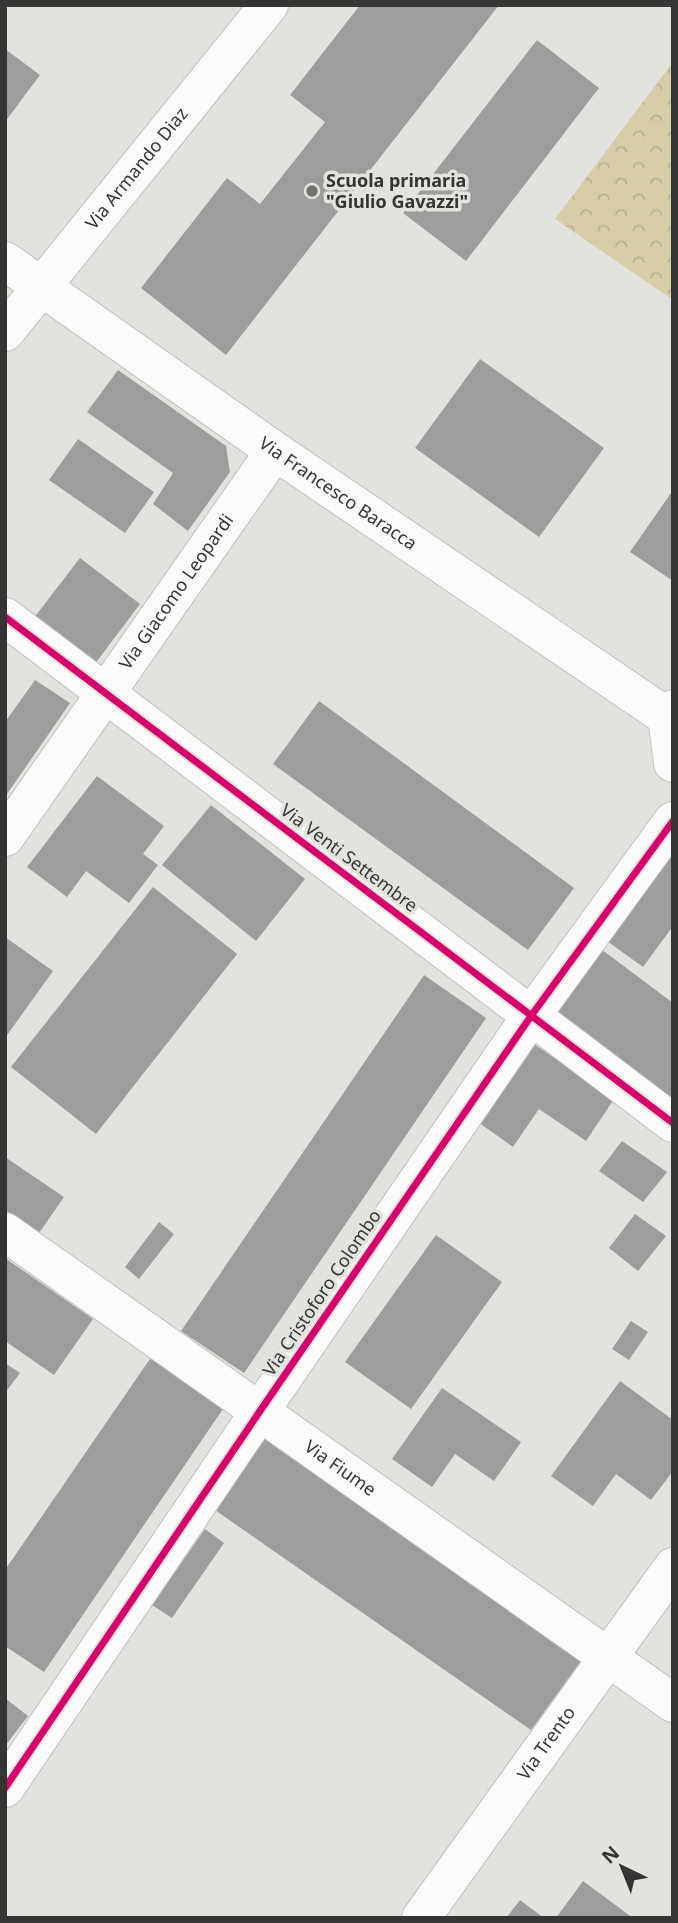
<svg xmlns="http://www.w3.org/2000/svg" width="678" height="1923" font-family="'Noto Sans',sans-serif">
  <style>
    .park { fill: url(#park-crowns) }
    .building { fill: #9d9d9b }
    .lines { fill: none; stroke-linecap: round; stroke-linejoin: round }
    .minor-casing { stroke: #c1c0be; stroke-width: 40 }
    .tertiary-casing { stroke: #c1c0be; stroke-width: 40 }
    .minor { stroke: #fbfbfa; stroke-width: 38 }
    .tertiary { stroke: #fbfbfa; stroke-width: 38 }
    .cycleway-casing { stroke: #e4e3de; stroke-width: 11 }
    .cycleway { stroke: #d6006c; stroke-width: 7 }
    .poi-dot { fill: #73726f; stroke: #e4e3de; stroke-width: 2.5 }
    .labels { text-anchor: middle; stroke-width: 7; stroke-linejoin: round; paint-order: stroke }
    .street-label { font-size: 18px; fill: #363533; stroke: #e4e3de }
    .poi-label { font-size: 18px; font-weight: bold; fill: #363533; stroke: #e4e3de; text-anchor: start }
  </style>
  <defs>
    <pattern id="park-crowns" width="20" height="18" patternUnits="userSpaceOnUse" patternTransform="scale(1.75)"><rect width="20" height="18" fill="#d7cda9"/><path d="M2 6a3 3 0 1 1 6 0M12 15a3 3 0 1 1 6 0" fill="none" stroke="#b9b192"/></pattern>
  </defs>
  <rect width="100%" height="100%" fill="#e3e2df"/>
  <!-- park -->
  <path class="park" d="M 673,62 L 673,300 L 555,219 Z"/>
  <!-- building -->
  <g class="building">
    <path d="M 360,5 L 499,5 L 226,355 L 141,288 L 227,178 L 260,204 L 325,122 L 290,95 Z"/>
    <path d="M 537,40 L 599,88 L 466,261 L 403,213 Z"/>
    <path d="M 5,49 L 40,75 L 5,122 Z"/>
    <path d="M 480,359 L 604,448 L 539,537 L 415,448 Z"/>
    <path d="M 118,370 L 226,446 L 230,472 L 188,531 L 153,504 L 173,473 L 87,412 Z"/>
    <path d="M 78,439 L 154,492 L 125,533 L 49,480 Z"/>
    <path d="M 673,490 L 673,581 L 630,552 Z"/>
    <path d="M 80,558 L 140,604 L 91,669 L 30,623 Z"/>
    <path d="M 35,680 L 70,703 L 5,797 L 5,722 Z"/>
    <path d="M 319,701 L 574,888 L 528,950 L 273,764 Z"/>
    <path d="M 97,776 L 164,826 L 143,854 L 158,865 L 129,903 L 86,871 L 67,897 L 27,867 Z"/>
    <path d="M 211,805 L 305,879 L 256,941 L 162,865 Z"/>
    <path d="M 673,851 L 673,926 L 643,967 L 607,941 Z"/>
    <path d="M 153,887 L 237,954 L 96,1134 L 11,1067 Z"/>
    <path d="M 5,937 L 53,971 L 5,1038 Z"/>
    <path d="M 601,949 L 673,1003 L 673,1102 L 553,1012 Z"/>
    <path d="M 424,975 L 486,1018 L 244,1373 L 181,1331 Z"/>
    <path d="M 531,1042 L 614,1099 L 586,1141 L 539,1109 L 513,1147 L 475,1120 Z"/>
    <path d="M 622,1141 L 667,1172 L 643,1202 L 599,1171 Z"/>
    <path d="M 5,1157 L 64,1197 L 39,1233 L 5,1210 Z"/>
    <path d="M 635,1214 L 666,1236 L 638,1271 L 609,1248 Z"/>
    <path d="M 159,1222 L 174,1234 L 139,1279 L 125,1267 Z"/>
    <path d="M 436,1235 L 502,1282 L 411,1409 L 345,1362 Z"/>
    <path d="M 5,1258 L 93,1319 L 54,1375 L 5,1341 Z"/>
    <path d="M 631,1321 L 648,1332 L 629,1360 L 612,1349 Z"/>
    <path d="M 154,1353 L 227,1403 L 44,1672 L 5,1646 L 5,1570 Z"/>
    <path d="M 5,1363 L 20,1373 L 5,1393 Z"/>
    <path d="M 620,1381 L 673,1420 L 673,1471 L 651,1500 L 616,1474 L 593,1506 L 551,1476 Z"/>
    <path d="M 442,1388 L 521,1442 L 494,1481 L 455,1454 L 432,1487 L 392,1459 Z"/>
    <path d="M 267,1436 L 583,1658 L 531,1730 L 215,1510 Z"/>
    <path d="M 205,1529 L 224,1543 L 172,1618 L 152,1605 Z"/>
    <path d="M 5,1698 L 28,1716 L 5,1746 Z"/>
    <path d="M 583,1881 L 633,1918 L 556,1918 Z"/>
    <path d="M 520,1900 L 544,1918 L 506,1918 Z"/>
  </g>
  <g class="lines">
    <defs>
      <g id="minor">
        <path id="s1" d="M 5,261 L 275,451 L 673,721"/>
        <path d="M 5,617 L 673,1123"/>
        <path d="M 673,709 L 667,717 L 673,763"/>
        <path id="s2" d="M 5,837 L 275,451"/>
        <path id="s3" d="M 5,1232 L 673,1703"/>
        <path d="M 5,1788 L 260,1411 L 531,1016 L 673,821"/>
        <path id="s4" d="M 421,1918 L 673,1567"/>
      </g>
      <g id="tertiary">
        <path id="s5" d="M 5,332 L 269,5"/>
      </g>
    </defs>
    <!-- minor casing -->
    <use href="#minor" class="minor-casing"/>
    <!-- tertiary casing -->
    <use href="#tertiary" class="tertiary-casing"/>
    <!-- minor -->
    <use href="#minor" class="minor"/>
    <!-- tertiary -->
    <use href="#tertiary" class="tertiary"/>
    <defs>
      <g id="cycleway">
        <path d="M 5,617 L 673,1123"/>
        <path d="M 5,1788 L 260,1411 L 531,1016 L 673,821"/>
      </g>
    </defs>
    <!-- cycleway casing -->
    <use href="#cycleway" class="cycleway-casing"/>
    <!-- cycleway -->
    <use href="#cycleway" class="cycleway"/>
  </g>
  <!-- markers -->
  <circle class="poi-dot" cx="312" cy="191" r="7"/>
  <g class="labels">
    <!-- street labels -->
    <g class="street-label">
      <text dy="6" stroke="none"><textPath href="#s5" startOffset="210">Via Armando Diaz</textPath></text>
      <text dy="6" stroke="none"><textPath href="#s1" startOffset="406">Via Francesco Baracca</textPath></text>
      <text dy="6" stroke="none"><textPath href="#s2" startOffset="299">Via Giacomo Leopardi</textPath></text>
      <text transform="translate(349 858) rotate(37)" y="6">Via Venti Settembre</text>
      <text transform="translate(322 1293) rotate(-56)" y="6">Via Cristoforo Colombo</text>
      <text dy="6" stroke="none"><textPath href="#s3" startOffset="410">Via Fiume</textPath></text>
      <text dy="6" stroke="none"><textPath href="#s4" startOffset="215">Via Trento</textPath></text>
    </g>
    <!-- poi labels -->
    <g class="poi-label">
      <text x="326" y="187">Scuola primaria<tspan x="326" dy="21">"Giulio Gavazzi"</tspan></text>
    </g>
  </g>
  <!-- border -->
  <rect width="678" height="1923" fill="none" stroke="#363533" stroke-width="14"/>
  <!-- north arrow -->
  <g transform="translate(622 1867) rotate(317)" stroke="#e4e3de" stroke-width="5" paint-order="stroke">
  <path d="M0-5L12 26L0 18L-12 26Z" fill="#363533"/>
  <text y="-10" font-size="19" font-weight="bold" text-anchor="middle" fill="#363533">N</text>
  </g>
</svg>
